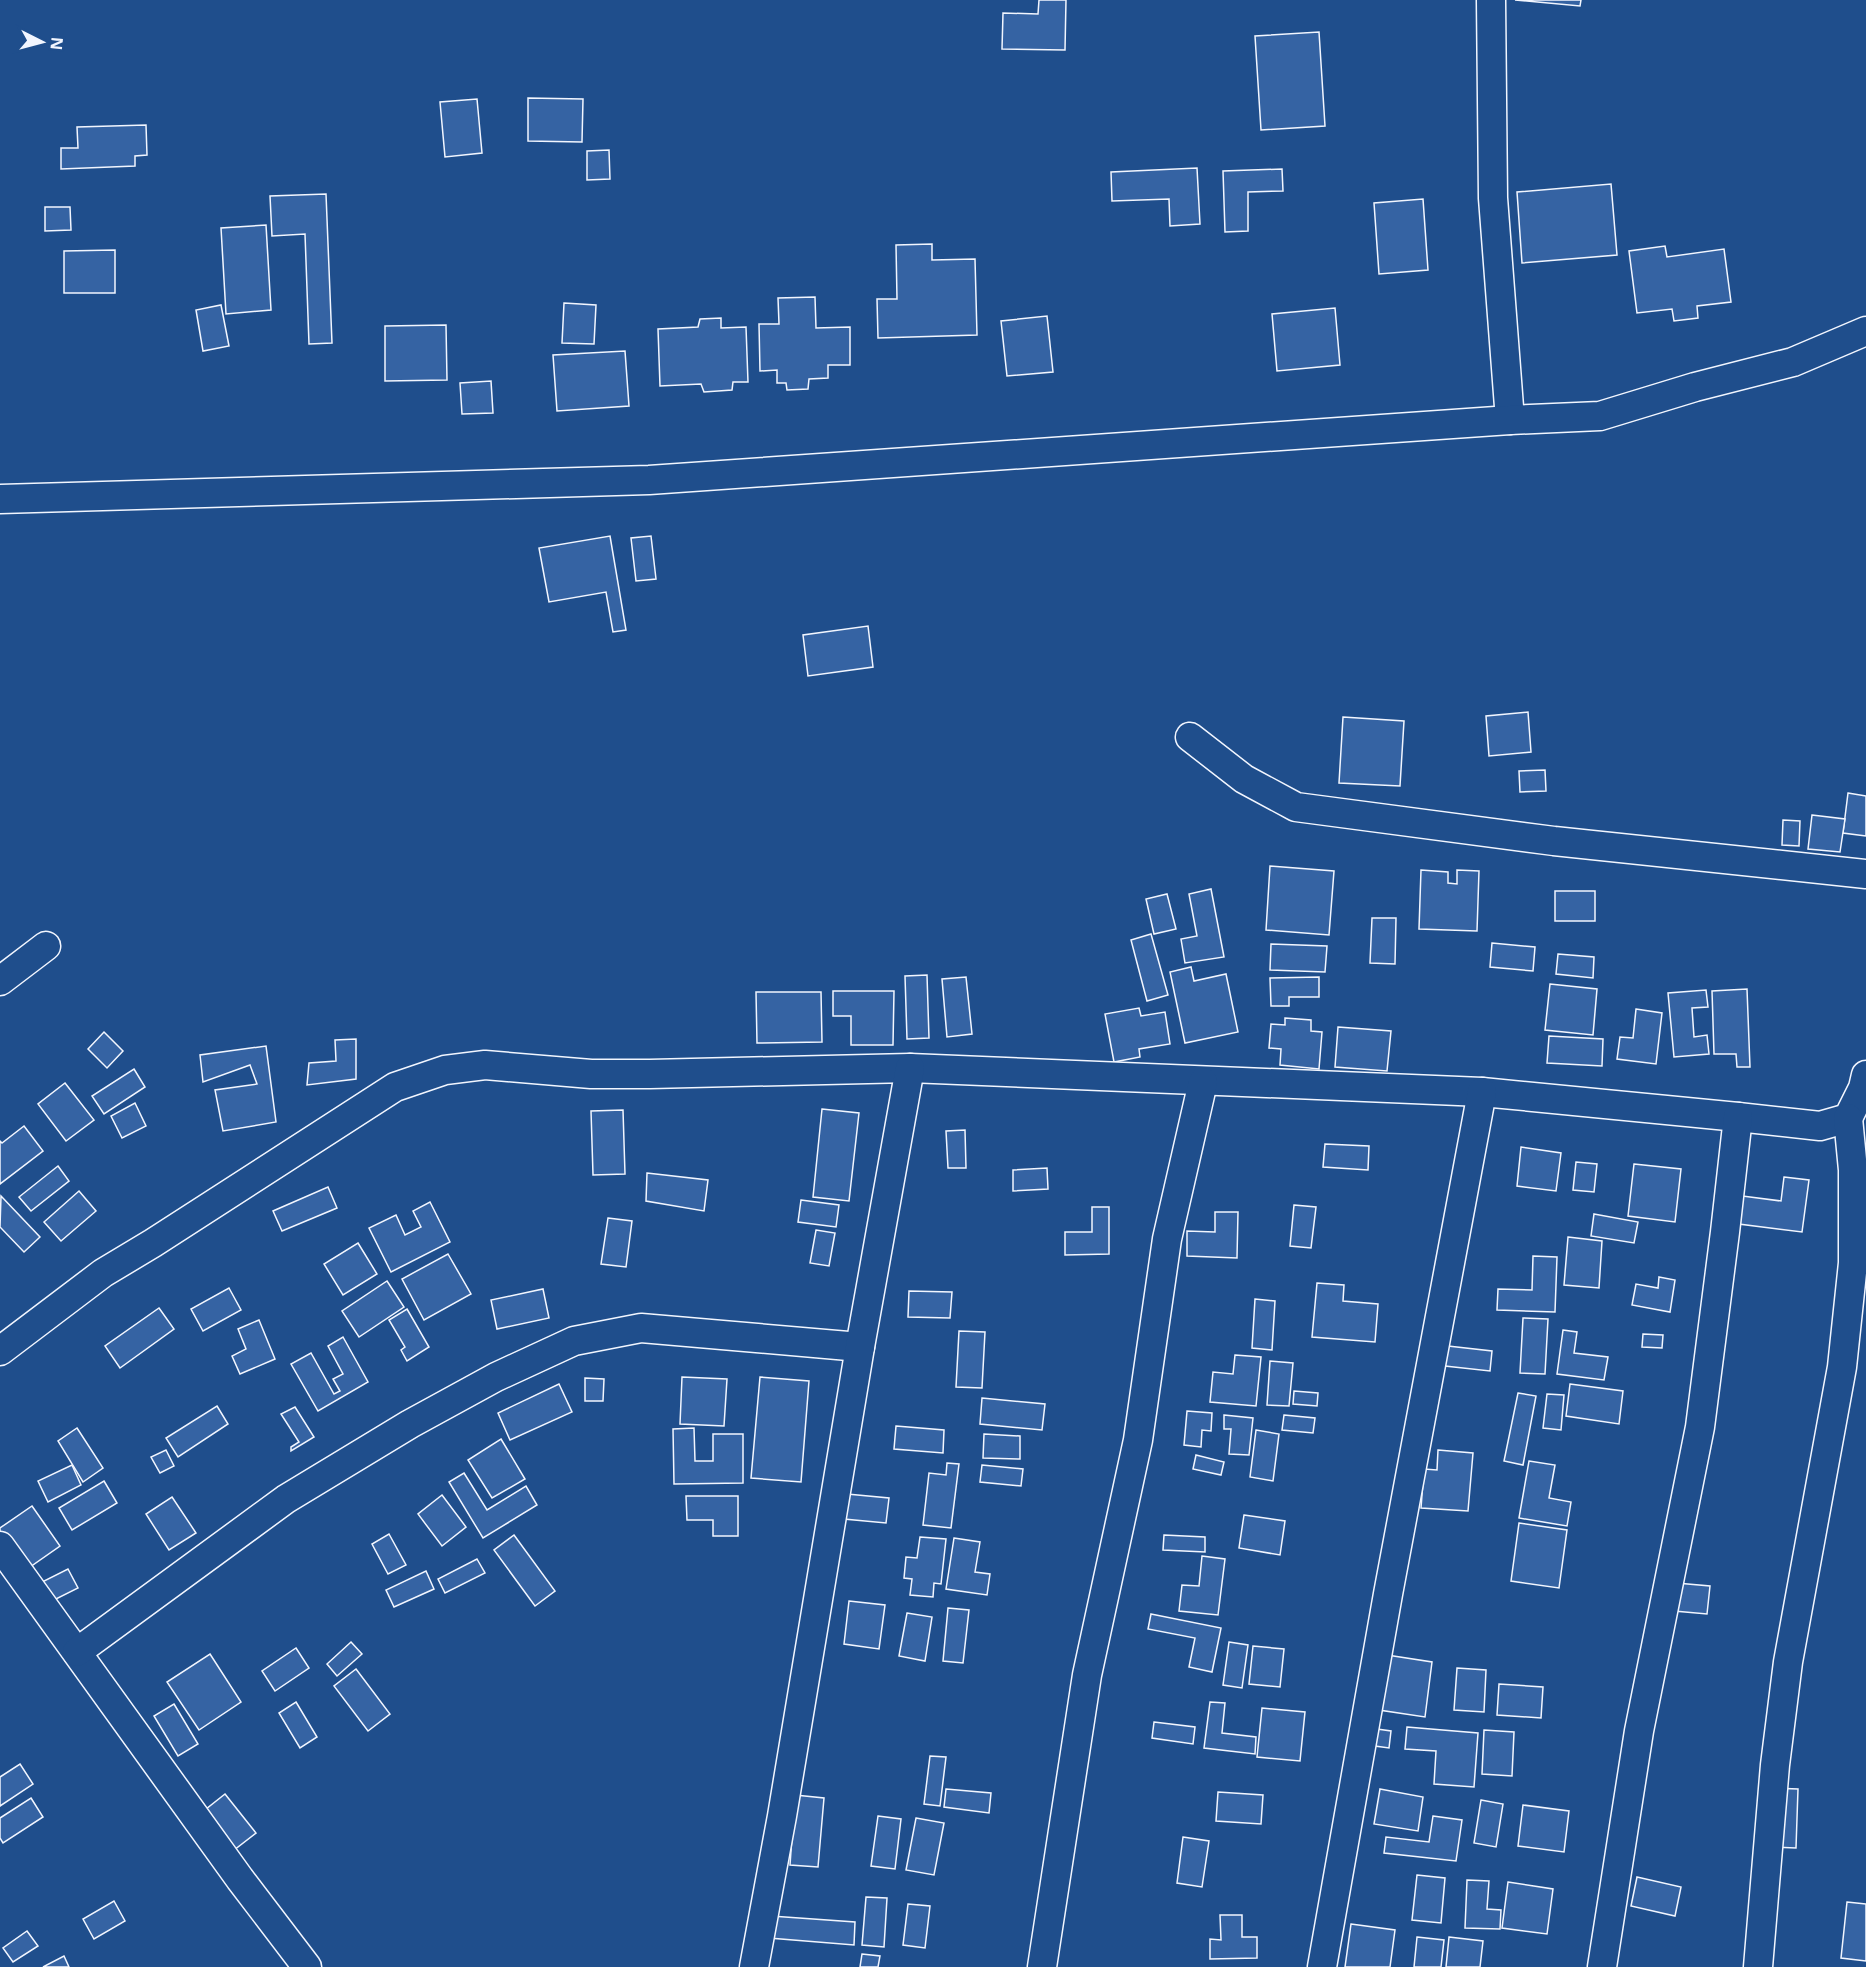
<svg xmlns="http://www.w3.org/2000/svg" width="1866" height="1967" font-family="'Noto Sans',sans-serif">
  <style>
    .building { fill: #3563a3; stroke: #f2f6ff; stroke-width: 1.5 }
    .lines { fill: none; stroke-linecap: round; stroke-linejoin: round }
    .minor-casing { stroke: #f2f6ff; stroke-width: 31 }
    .minor { stroke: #1f4e8c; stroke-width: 28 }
  </style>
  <rect width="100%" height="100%" fill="#1f4e8c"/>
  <!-- building -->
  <g class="building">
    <path d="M 1039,0 L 1066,0 L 1065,50 L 1002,49 L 1003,13 L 1038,14 Z"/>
    <path d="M 1515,0 L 1581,0 L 1580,6 Z"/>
    <path d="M 1319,32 L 1325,126 L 1261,130 L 1255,36 Z"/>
    <path d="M 528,98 L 583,99 L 582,142 L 528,141 Z"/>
    <path d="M 477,99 L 482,153 L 445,157 L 440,102 Z"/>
    <path d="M 146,125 L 147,155 L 135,156 L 135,166 L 61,169 L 61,148 L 78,148 L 77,127 Z"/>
    <path d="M 609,150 L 610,179 L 587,180 L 587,151 Z"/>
    <path d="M 1197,168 L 1200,224 L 1170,226 L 1169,199 L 1112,201 L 1111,172 Z"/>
    <path d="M 1282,169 L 1283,191 L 1248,192 L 1248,231 L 1225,232 L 1223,171 Z"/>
    <path d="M 1611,184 L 1617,255 L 1522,263 L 1517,192 Z"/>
    <path d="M 326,194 L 332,343 L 309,344 L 305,234 L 272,236 L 270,196 Z"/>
    <path d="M 1423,199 L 1428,270 L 1379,274 L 1374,203 Z"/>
    <path d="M 45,207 L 70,207 L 71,230 L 45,231 Z"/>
    <path d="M 266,225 L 271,310 L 226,314 L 221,228 Z"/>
    <path d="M 932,244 L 932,260 L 975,259 L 977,335 L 878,338 L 877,299 L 897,299 L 896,245 Z"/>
    <path d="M 1665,246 L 1667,257 L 1724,249 L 1731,302 L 1697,306 L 1698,318 L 1674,321 L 1672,309 L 1637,313 L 1629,251 Z"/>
    <path d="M 115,250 L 115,293 L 64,293 L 64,251 Z"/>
    <path d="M 815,297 L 816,328 L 850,327 L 850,365 L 828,365 L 828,378 L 809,379 L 808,389 L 787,390 L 786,383 L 777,383 L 777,370 L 760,371 L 759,324 L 779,324 L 778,298 Z"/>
    <path d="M 564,303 L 596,305 L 594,344 L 562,343 Z"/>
    <path d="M 221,305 L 229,346 L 203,351 L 196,310 Z"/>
    <path d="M 1335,308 L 1340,365 L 1277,371 L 1272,314 Z"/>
    <path d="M 1047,316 L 1053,372 L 1007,376 L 1001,321 Z"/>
    <path d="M 721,318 L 721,328 L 746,327 L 748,382 L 733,382 L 732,390 L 704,392 L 701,384 L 660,386 L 658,329 L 698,327 L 700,319 Z"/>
    <path d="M 446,325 L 447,380 L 385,381 L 385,326 Z"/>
    <path d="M 625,351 L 629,406 L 557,411 L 553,355 Z"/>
    <path d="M 491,381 L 493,413 L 462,414 L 460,383 Z"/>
    <path d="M 610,536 L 626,630 L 613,632 L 606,592 L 549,602 L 539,548 Z"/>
    <path d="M 651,536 L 656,579 L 636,581 L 631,538 Z"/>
    <path d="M 868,626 L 873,667 L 808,676 L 803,635 Z"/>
    <path d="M 1528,712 L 1531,752 L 1489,756 L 1486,716 Z"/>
    <path d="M 1343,717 L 1404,721 L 1400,786 L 1339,783 Z"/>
    <path d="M 1545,770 L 1546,791 L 1520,792 L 1519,771 Z"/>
    <path d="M 1848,793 L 1866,796 L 1866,836 L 1843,833 Z"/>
    <path d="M 1812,815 L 1845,819 L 1840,852 L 1808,849 Z"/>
    <path d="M 1783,820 L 1800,821 L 1799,846 L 1782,845 Z"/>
    <path d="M 1270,866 L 1334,871 L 1329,935 L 1266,930 Z"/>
    <path d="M 1421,870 L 1448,872 L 1448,883 L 1457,884 L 1457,870 L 1479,871 L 1477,931 L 1419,929 Z"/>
    <path d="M 1211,889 L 1224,957 L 1185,963 L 1181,939 L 1197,936 L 1189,894 Z"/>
    <rect x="1555" y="891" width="40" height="30"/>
    <path d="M 1167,894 L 1176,929 L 1154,934 L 1146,899 Z"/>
    <path d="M 1372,918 L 1396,918 L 1395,964 L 1370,963 Z"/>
    <path d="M 1151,934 L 1168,995 L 1147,1001 L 1131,940 Z"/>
    <path d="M 1492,943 L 1535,947 L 1533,971 L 1490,967 Z"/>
    <path d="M 1271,944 L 1327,946 L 1325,972 L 1270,970 Z"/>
    <path d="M 1558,954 L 1594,957 L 1593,978 L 1556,974 Z"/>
    <path d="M 1191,967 L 1194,981 L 1226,974 L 1238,1032 L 1185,1043 L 1170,972 Z"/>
    <path d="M 927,975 L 929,1038 L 907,1039 L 905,976 Z"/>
    <path d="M 966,977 L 972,1034 L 947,1037 L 942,979 Z"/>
    <path d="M 1319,977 L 1319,997 L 1289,997 L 1289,1006 L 1271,1006 L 1270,978 Z"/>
    <path d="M 1550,984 L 1597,989 L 1593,1035 L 1545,1030 Z"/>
    <path d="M 1747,989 L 1750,1067 L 1737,1067 L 1736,1054 L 1714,1054 L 1712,991 Z"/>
    <path d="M 1706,990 L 1708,1007 L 1692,1008 L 1694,1037 L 1707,1035 L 1709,1054 L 1674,1057 L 1668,993 Z"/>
    <path d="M 833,991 L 894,991 L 893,1045 L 851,1045 L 851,1016 L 833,1016 Z"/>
    <path d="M 756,992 L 821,992 L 822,1042 L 757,1043 Z"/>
    <path d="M 1139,1008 L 1141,1016 L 1165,1012 L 1170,1044 L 1139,1049 L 1140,1057 L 1114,1062 L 1105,1014 Z"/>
    <path d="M 1636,1009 L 1662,1013 L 1656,1064 L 1617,1059 L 1620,1037 L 1633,1038 Z"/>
    <path d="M 1285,1018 L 1311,1020 L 1311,1031 L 1322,1032 L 1319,1069 L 1280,1065 L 1281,1049 L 1269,1048 L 1271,1024 L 1285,1025 Z"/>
    <path d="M 1338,1027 L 1391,1031 L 1387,1071 L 1335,1067 Z"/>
    <path d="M 104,1032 L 123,1051 L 107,1068 L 88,1049 Z"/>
    <path d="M 1549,1036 L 1603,1039 L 1602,1066 L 1547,1063 Z"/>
    <path d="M 356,1039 L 356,1079 L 307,1085 L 309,1063 L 336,1061 L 335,1040 Z"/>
    <path d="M 266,1046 L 276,1122 L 223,1131 L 215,1090 L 257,1084 L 250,1065 L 203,1082 L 200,1055 Z"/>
    <path d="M 134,1069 L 145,1087 L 104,1114 L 92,1096 Z"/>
    <path d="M 65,1083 L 94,1120 L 66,1141 L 38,1104 Z"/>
    <path d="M 135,1103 L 146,1126 L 122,1138 L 111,1116 Z"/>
    <path d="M 822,1109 L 859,1113 L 849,1201 L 813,1197 Z"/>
    <path d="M 623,1110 L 625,1174 L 593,1175 L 591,1111 Z"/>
    <path d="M 24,1126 L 43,1151 L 0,1184 L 0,1141 L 2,1143 Z"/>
    <path d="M 965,1130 L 966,1168 L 948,1168 L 946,1131 Z"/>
    <path d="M 1325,1144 L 1369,1146 L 1368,1170 L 1323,1167 Z"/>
    <path d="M 1521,1147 L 1561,1153 L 1556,1191 L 1517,1186 Z"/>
    <path d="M 1576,1162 L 1597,1164 L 1594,1192 L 1573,1190 Z"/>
    <path d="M 1634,1164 L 1681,1169 L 1675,1222 L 1628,1216 Z"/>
    <path d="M 58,1166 L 69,1181 L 31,1211 L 19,1197 Z"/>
    <path d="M 1047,1168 L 1048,1189 L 1013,1191 L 1013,1170 Z"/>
    <path d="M 647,1173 L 708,1180 L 704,1211 L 646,1201 Z"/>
    <path d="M 1784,1177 L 1809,1180 L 1802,1232 L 1731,1223 L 1735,1195 L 1781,1201 Z"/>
    <path d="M 328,1187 L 337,1208 L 282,1231 L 273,1211 Z"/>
    <path d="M 79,1191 L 96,1211 L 61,1241 L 44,1222 Z"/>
    <path d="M 1,1196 L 40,1237 L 24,1252 L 0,1227 Z"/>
    <path d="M 801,1200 L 839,1205 L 836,1227 L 798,1222 Z"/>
    <path d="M 430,1202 L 450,1242 L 391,1272 L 369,1228 L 396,1215 L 405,1235 L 421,1227 L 413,1211 Z"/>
    <path d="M 1294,1205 L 1316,1207 L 1311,1248 L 1290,1246 Z"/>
    <path d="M 1092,1207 L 1109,1207 L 1109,1254 L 1065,1255 L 1065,1232 L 1092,1232 Z"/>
    <path d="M 1215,1212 L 1238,1212 L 1237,1258 L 1187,1256 L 1187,1231 L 1215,1232 Z"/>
    <path d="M 1594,1214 L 1638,1222 L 1634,1243 L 1591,1236 Z"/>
    <path d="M 608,1218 L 632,1221 L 626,1267 L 601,1264 Z"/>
    <path d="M 816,1230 L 835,1233 L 829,1266 L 810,1263 Z"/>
    <path d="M 1568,1237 L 1602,1241 L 1599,1288 L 1564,1285 Z"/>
    <path d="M 358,1243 L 377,1274 L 343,1295 L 324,1264 Z"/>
    <path d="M 448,1254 L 471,1294 L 424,1320 L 402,1279 Z"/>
    <path d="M 1533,1256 L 1557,1257 L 1555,1312 L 1497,1310 L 1498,1289 L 1532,1290 Z"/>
    <path d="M 1659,1277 L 1675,1280 L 1670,1312 L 1632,1305 L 1636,1284 L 1658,1288 Z"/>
    <path d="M 387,1281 L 404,1307 L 359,1337 L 342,1311 Z"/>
    <path d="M 1317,1283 L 1344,1285 L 1343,1301 L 1378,1304 L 1375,1342 L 1312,1337 Z"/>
    <path d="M 229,1288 L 241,1310 L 203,1331 L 191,1309 Z"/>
    <path d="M 543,1289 L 549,1318 L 497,1329 L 491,1300 Z"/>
    <path d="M 909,1291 L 952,1292 L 950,1318 L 908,1317 Z"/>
    <path d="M 1255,1299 L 1275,1301 L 1272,1350 L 1252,1348 Z"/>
    <path d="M 159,1308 L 174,1329 L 120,1368 L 105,1346 Z"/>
    <path d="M 407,1309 L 429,1347 L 407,1361 L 401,1350 L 405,1347 L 389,1320 Z"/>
    <path d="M 1523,1318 L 1548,1319 L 1545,1374 L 1520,1373 Z"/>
    <path d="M 259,1320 L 275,1359 L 240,1374 L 232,1356 L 246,1349 L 238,1329 Z"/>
    <path d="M 1563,1330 L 1577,1332 L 1574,1353 L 1608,1357 L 1604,1380 L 1557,1374 Z"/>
    <path d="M 959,1331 L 985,1332 L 982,1388 L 956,1387 Z"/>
    <path d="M 1643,1334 L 1663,1335 L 1662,1348 L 1642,1347 Z"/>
    <path d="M 343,1337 L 368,1382 L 318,1411 L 291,1364 L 311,1353 L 334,1394 L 340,1391 L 333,1379 L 343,1374 L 328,1346 Z"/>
    <path d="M 1439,1345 L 1492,1351 L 1490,1371 L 1436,1365 Z"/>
    <path d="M 1235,1355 L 1261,1357 L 1256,1406 L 1210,1402 L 1213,1372 L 1233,1374 Z"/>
    <path d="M 1270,1361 L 1293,1363 L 1289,1406 L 1267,1405 Z"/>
    <path d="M 682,1377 L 727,1379 L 724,1426 L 680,1424 Z"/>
    <path d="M 760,1377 L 809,1381 L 801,1482 L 751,1478 Z"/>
    <path d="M 585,1378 L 604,1379 L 603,1401 L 585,1401 Z"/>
    <path d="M 559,1384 L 572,1412 L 510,1440 L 498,1413 Z"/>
    <path d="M 1570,1384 L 1623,1391 L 1619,1424 L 1566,1416 Z"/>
    <path d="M 1294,1391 L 1318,1393 L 1317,1406 L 1293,1404 Z"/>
    <path d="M 1518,1393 L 1536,1396 L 1523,1465 L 1504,1461 Z"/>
    <path d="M 1547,1394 L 1564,1395 L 1561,1430 L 1543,1428 Z"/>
    <path d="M 982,1398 L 1045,1404 L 1042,1430 L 980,1424 Z"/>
    <path d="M 217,1406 L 228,1424 L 178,1457 L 166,1438 Z"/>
    <path d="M 295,1407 L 314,1437 L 291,1451 L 291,1447 L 299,1442 L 281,1414 Z"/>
    <path d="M 1187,1411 L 1212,1413 L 1211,1431 L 1202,1430 L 1201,1447 L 1184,1445 Z"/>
    <path d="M 1224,1415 L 1253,1418 L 1249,1455 L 1229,1454 L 1231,1429 L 1224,1429 Z"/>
    <path d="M 1284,1415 L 1315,1418 L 1313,1433 L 1282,1430 Z"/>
    <path d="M 896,1426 L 944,1430 L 943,1453 L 894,1449 Z"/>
    <path d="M 77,1428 L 103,1468 L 83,1482 L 58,1441 Z"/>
    <path d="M 694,1428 L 695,1461 L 713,1461 L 713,1434 L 743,1434 L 743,1483 L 674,1484 L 673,1429 Z"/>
    <path d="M 1256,1430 L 1279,1434 L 1273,1481 L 1250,1477 Z"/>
    <path d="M 984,1434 L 1020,1436 L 1020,1459 L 983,1458 Z"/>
    <path d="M 501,1439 L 525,1479 L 492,1498 L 468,1460 Z"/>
    <path d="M 166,1450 L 174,1466 L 160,1473 L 151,1457 Z"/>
    <path d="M 1438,1450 L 1473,1453 L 1468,1511 L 1421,1508 L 1424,1469 L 1437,1470 Z"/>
    <path d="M 1196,1455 L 1224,1462 L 1221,1475 L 1193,1469 Z"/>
    <path d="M 1529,1461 L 1555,1465 L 1549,1498 L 1571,1502 L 1567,1526 L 1519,1518 Z"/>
    <path d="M 947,1463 L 959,1464 L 951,1528 L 923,1525 L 929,1473 L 946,1475 Z"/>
    <path d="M 72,1465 L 81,1485 L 48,1502 L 38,1481 Z"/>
    <path d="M 982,1465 L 1023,1469 L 1021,1486 L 980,1482 Z"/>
    <path d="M 464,1473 L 487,1510 L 526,1486 L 537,1505 L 483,1538 L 449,1482 Z"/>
    <path d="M 104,1481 L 117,1503 L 72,1530 L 59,1508 Z"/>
    <path d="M 847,1494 L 889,1498 L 886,1523 L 844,1519 Z"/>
    <path d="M 442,1495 L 466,1527 L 442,1546 L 418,1514 Z"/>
    <path d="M 686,1496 L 738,1496 L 738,1536 L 713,1536 L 713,1520 L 687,1520 Z"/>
    <path d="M 172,1497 L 196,1533 L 169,1550 L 146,1514 Z"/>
    <path d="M 32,1506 L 60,1546 L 20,1574 L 0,1545 L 0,1528 Z"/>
    <path d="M 1244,1515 L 1285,1521 L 1280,1555 L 1239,1548 Z"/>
    <path d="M 1519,1523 L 1567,1530 L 1559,1588 L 1511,1581 Z"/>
    <path d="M 389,1534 L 406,1565 L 388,1574 L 372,1544 Z"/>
    <path d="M 514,1535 L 555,1591 L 535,1606 L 494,1550 Z"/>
    <path d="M 1164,1535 L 1205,1537 L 1205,1552 L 1163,1550 Z"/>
    <path d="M 920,1537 L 946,1539 L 941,1584 L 934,1583 L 933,1597 L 910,1595 L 912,1579 L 904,1578 L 906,1557 L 917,1558 Z"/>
    <path d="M 954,1538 L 980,1542 L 975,1572 L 990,1574 L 987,1595 L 946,1589 Z"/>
    <path d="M 1202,1556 L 1225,1559 L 1218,1615 L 1179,1611 L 1182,1585 L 1199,1586 Z"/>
    <path d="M 477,1559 L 485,1573 L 445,1593 L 438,1579 Z"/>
    <path d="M 68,1569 L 78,1588 L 52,1601 L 42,1582 Z"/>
    <path d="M 426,1571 L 434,1589 L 394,1607 L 386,1590 Z"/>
    <path d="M 1665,1582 L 1710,1586 L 1707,1614 L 1663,1610 Z"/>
    <path d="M 849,1601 L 885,1605 L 879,1649 L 844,1644 Z"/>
    <path d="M 948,1608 L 969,1610 L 963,1663 L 943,1661 Z"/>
    <path d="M 907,1613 L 932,1617 L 925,1661 L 899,1656 Z"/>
    <path d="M 1151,1614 L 1221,1628 L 1212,1672 L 1189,1667 L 1195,1638 L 1148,1629 Z"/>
    <path d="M 351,1642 L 362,1654 L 337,1676 L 327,1664 Z"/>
    <path d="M 1229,1642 L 1248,1645 L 1242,1688 L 1223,1685 Z"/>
    <path d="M 1253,1646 L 1284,1649 L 1280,1687 L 1249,1684 Z"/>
    <path d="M 296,1648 L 309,1668 L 275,1691 L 262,1671 Z"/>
    <path d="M 210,1654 L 241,1702 L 199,1730 L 167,1682 Z"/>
    <path d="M 1387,1655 L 1432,1662 L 1425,1717 L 1379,1710 Z"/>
    <path d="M 1457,1668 L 1486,1670 L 1484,1712 L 1454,1710 Z"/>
    <path d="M 356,1669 L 390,1714 L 368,1731 L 334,1686 Z"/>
    <path d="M 1499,1684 L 1543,1687 L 1541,1718 L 1497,1715 Z"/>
    <path d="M 296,1702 L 317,1737 L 300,1748 L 279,1713 Z"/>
    <path d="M 1210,1702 L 1225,1703 L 1222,1733 L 1256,1737 L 1255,1754 L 1204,1748 Z"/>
    <path d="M 174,1704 L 198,1744 L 178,1756 L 154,1716 Z"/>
    <path d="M 1262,1708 L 1305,1712 L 1300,1761 L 1257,1757 Z"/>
    <path d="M 1154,1722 L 1195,1727 L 1193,1744 L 1152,1738 Z"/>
    <path d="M 1407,1727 L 1478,1733 L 1474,1787 L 1434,1784 L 1436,1751 L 1405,1749 Z"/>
    <path d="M 1377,1729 L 1391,1731 L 1389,1748 L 1375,1746 Z"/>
    <path d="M 1484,1730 L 1514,1732 L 1512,1776 L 1482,1774 Z"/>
    <path d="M 930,1756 L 946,1757 L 940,1806 L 924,1804 Z"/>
    <path d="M 20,1764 L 33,1784 L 0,1806 L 0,1777 Z"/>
    <path d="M 1775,1788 L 1798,1789 L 1796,1848 L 1772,1847 Z"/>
    <path d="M 946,1789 L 991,1793 L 989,1813 L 944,1807 Z"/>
    <path d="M 1380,1789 L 1423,1797 L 1418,1831 L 1374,1824 Z"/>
    <path d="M 1218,1792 L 1263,1795 L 1261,1824 L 1216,1821 Z"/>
    <path d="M 225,1794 L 256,1833 L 216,1864 L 186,1825 Z"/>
    <path d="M 795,1795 L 824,1798 L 818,1867 L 790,1865 Z"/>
    <path d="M 31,1798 L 43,1817 L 3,1843 L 0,1838 L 0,1818 Z"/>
    <path d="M 1481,1800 L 1503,1804 L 1496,1847 L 1474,1843 Z"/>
    <path d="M 1523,1805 L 1569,1811 L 1564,1852 L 1518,1846 Z"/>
    <path d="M 878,1816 L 901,1819 L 895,1869 L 871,1866 Z"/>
    <path d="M 1433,1816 L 1462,1820 L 1456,1861 L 1384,1853 L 1386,1837 L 1429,1842 Z"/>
    <path d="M 916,1818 L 944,1823 L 934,1875 L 906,1870 Z"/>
    <path d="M 1183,1837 L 1209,1841 L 1202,1887 L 1177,1883 Z"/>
    <path d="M 1417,1875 L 1445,1878 L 1441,1923 L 1412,1920 Z"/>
    <path d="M 1637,1877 L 1681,1887 L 1675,1916 L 1631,1906 Z"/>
    <path d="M 1467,1880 L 1489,1881 L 1487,1909 L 1501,1910 L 1500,1929 L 1465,1928 Z"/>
    <path d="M 1508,1882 L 1553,1889 L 1547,1934 L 1502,1928 Z"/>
    <path d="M 866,1897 L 887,1898 L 884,1947 L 862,1945 Z"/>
    <path d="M 114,1901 L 125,1921 L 94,1939 L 83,1919 Z"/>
    <path d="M 1847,1902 L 1866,1904 L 1866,1961 L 1841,1958 Z"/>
    <path d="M 908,1904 L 930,1906 L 925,1948 L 903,1945 Z"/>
    <path d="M 1220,1915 L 1242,1915 L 1242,1937 L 1257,1937 L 1257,1958 L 1210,1959 L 1210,1939 L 1221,1940 Z"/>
    <path d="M 771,1916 L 855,1922 L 854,1945 L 769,1938 Z"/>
    <path d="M 1351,1924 L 1395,1930 L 1390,1967 L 1345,1967 Z"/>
    <path d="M 27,1931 L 38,1946 L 13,1962 L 3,1948 Z"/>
    <path d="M 1417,1937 L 1444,1940 L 1441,1967 L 1414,1967 Z"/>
    <path d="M 1449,1937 L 1483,1941 L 1480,1967 L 1446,1967 Z"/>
    <path d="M 862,1954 L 880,1956 L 878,1967 L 860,1967 Z"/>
    <path d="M 64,1956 L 69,1967 L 43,1967 Z"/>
  </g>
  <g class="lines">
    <defs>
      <g id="minor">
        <path d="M 1491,0 L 1493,198 L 1510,420"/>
        <path d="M 0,499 L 649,480 L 1510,420 L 1600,416 L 1695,387 L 1793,362 L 1866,331"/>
        <path d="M 1190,737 L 1244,779 L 1296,807 L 1554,841 L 1866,874"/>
        <path d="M 0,981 L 46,946"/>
        <path d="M 0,1351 L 103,1273 L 153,1243 L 395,1087 L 445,1070 L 485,1065 L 591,1074 L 650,1074 L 910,1068 L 1482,1092 L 1738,1117 L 1820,1126 L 1848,1118 L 1863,1088 L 1866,1075"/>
        <path d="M 0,1546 L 240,1879 L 307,1967"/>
        <path d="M 77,1652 L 286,1499 L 410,1424 L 496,1377 L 574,1341 L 641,1328 L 860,1347"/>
        <path d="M 754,1967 L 782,1816 L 860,1347 L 910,1068"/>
        <path d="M 1042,1967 L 1087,1675 L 1138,1440 L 1167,1239 L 1203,1082"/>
        <path d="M 1322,1967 L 1388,1594 L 1482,1092"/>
        <path d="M 1602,1967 L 1639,1731 L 1700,1427 L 1725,1232 L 1738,1117"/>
        <path d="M 1758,1967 L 1775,1765 L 1788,1662 L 1842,1367 L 1853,1263 L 1853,1170 L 1848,1118"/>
      </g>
    </defs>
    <!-- minor casing -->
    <use href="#minor" class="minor-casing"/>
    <!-- minor -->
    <use href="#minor" class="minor"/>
  </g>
  <!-- north arrow -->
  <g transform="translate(42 42) rotate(96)" stroke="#1f4e8c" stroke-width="4.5" paint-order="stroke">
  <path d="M0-4.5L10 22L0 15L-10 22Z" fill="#f2f6ff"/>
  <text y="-9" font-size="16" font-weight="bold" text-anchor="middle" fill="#f2f6ff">N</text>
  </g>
</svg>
